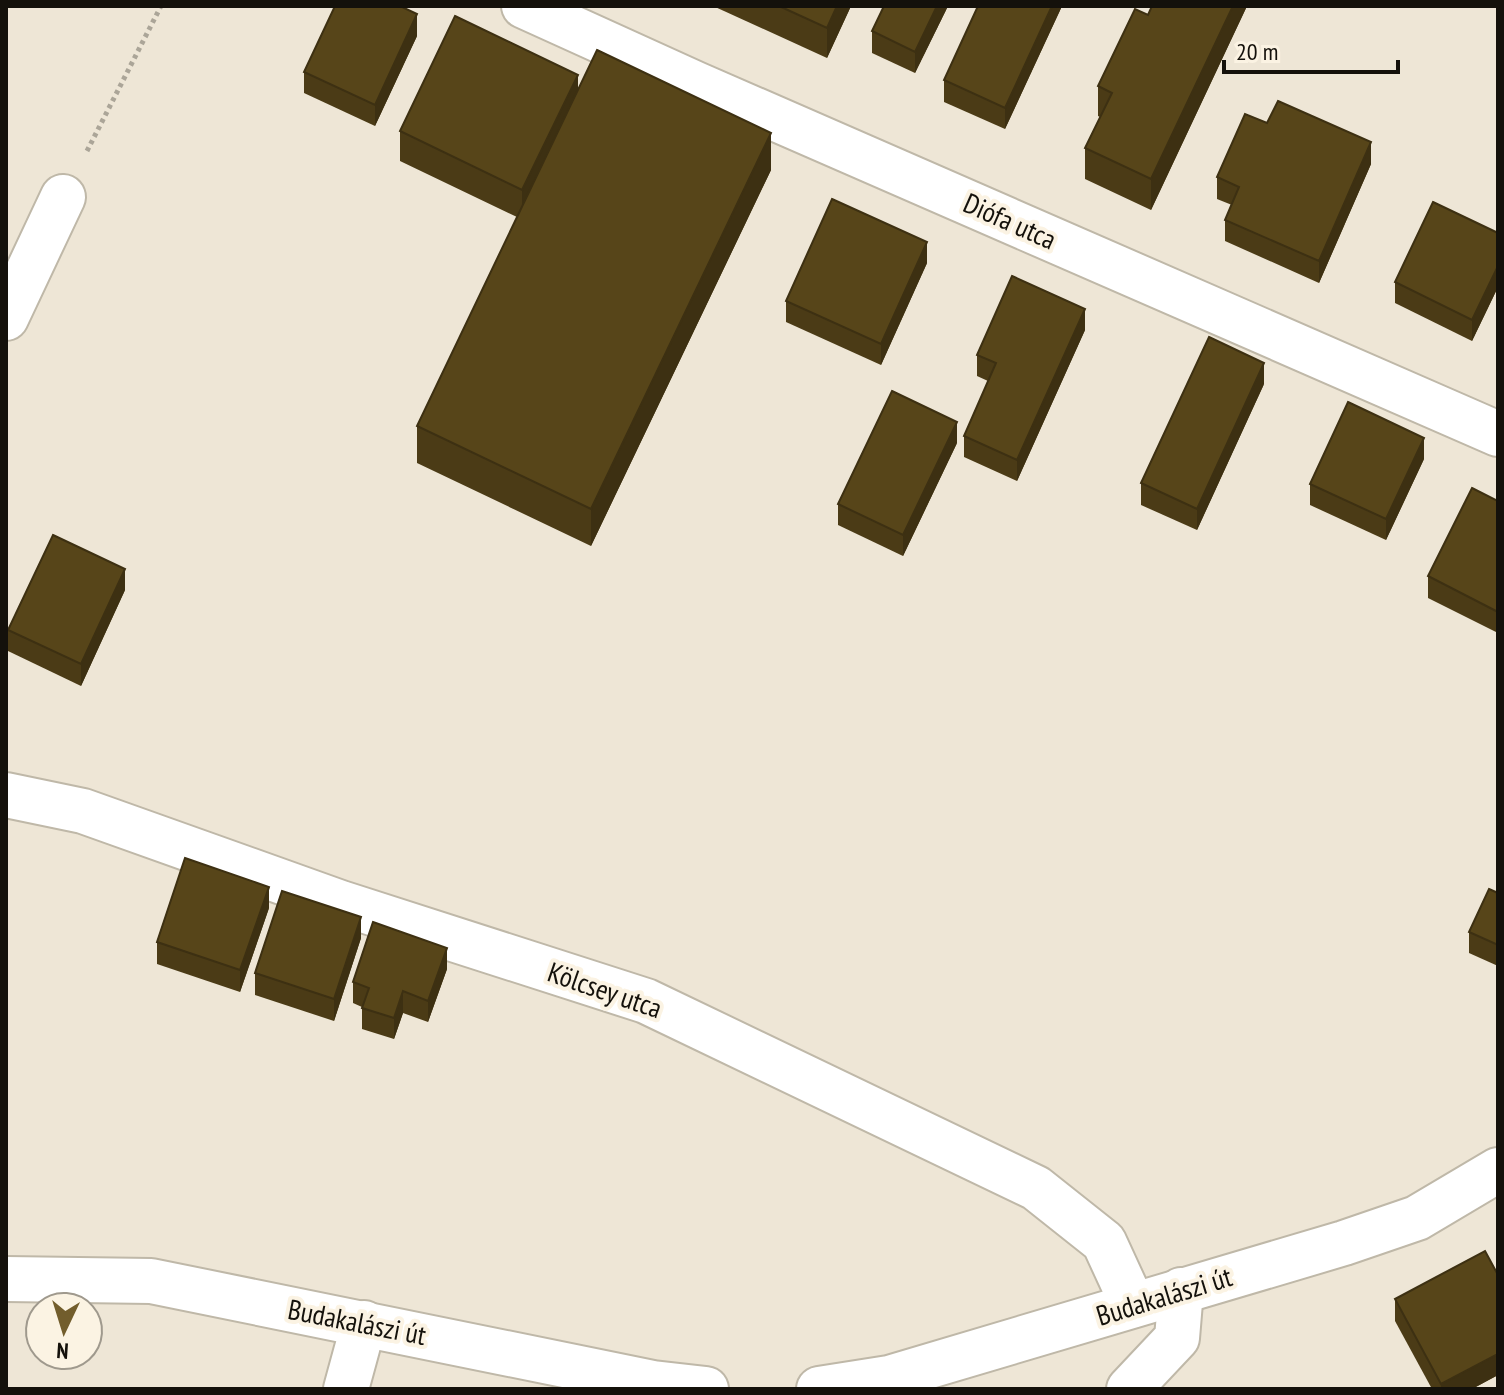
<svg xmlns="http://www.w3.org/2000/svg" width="1504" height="1395" font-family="'PT Sans Narrow',sans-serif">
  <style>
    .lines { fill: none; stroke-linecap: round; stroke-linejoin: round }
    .minor-casing { stroke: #bfb8a8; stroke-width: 48 }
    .secondary-casing { stroke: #bfb8a8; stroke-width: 48 }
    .path { stroke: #aba598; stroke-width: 5; stroke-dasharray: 4 4; stroke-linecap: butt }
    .minor { stroke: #fff; stroke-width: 44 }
    .secondary { stroke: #fff; stroke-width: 44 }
    .wall { fill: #4b3b16 }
    .shaded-wall { fill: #3d3012 }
    .building { fill: #574519; stroke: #3d3012; stroke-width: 2 }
    .labels { text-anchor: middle; stroke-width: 8; stroke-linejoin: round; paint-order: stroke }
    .street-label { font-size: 28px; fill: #14110b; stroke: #fbf3e3 }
  </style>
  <rect width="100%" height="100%" fill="#eee6d6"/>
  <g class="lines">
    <defs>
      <g id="minor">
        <path d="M 524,6 L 696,84 L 1498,434"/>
        <path d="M 6,318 L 63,197"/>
        <path d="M 6,795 L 83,811 L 341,903 L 646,1001 L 1036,1188 L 1104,1242 L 1133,1305"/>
        <path d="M 346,1389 L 364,1323"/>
        <path d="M 1129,1389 L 1177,1338 L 1181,1290"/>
      </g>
      <g id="secondary">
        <path d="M 6,1279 L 151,1281 L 653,1383 L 706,1389"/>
        <path d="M 819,1389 L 889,1378 L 1344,1243 L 1417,1218 L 1498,1170"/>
      </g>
    </defs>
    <!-- minor casing -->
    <use href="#minor" class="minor-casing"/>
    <!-- secondary casing -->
    <use href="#secondary" class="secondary-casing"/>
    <!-- path -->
    <path class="path" d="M 87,151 L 161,6"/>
    <!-- minor -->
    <use href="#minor" class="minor"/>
    <!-- secondary -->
    <use href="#secondary" class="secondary"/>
  </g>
  <!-- wall -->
  <g class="wall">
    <path d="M 713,6 L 851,6 L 827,58 Z"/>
    <path d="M 948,6 L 915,73 L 872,53 L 872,31 Z"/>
    <path d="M 1062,6 L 1005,129 L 944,102 L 944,80 Z"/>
    <path d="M 1152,6 L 1247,6 L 1151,210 L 1085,179 L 1085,148 L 1100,117 L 1098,116 L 1098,86 L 1148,15 Z"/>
    <path d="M 417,36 L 375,126 L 304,93 L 304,72 Z"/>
    <path d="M 578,91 L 771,170 L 591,546 L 417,463 L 417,426 L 517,217 L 400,161 L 400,131 Z"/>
    <path d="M 1371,164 L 1319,283 L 1225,241 L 1225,220 L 1232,205 L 1217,199 L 1217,177 Z"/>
    <path d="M 1498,233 L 1498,287 L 1472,341 L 1395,303 L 1395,282 Z"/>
    <path d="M 927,263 L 881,365 L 786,322 L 786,301 Z"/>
    <path d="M 1085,330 L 1017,481 L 964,457 L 964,436 L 988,381 L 977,376 L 977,355 Z"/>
    <path d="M 1264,384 L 1197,530 L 1141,505 L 1141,483 Z"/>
    <path d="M 957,443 L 903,556 L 838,525 L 838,504 Z"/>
    <path d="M 1424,459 L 1386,540 L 1310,505 L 1310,484 Z"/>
    <path d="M 1498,501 L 1498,633 L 1428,598 L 1428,576 Z"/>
    <path d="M 125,590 L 81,686 L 8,651 L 8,630 Z"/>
    <path d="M 1498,893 L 1498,966 L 1469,953 L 1469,932 Z"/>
    <path d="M 269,908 L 240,992 L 157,964 L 157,942 Z"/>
    <path d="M 361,938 L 334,1021 L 255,995 L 255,973 Z"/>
    <path d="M 447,969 L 428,1022 L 403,1013 L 394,1039 L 362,1029 L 362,1007 L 353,1003 L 353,982 Z"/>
    <path d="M 1498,1275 L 1498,1375 L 1472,1389 L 1432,1389 L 1395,1321 L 1395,1299 Z"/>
  </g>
  <!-- shaded-wall -->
  <g class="shaded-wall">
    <path d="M 837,6 L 851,6 L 827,58 L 827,28 Z"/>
    <path d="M 937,6 L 948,6 L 915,73 L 915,52 Z"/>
    <path d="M 1052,6 L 1062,6 L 1005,129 L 1005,108 Z"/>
    <path d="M 1233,6 L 1247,6 L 1151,210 L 1151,179 Z"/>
    <path d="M 417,14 L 417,36 L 375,126 L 375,105 Z"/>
    <path d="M 578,75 L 578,105 L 522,220 L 522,190 Z"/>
    <path d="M 771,133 L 771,170 L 591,546 L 591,509 Z"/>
    <path d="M 1371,142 L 1371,164 L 1319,283 L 1319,261 Z"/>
    <path d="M 927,242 L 927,263 L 881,365 L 881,344 Z"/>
    <path d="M 1498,266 L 1498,287 L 1472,341 L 1472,320 Z"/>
    <path d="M 1085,309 L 1085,330 L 1017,481 L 1017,460 Z"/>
    <path d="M 1264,363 L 1264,384 L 1197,530 L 1197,509 Z"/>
    <path d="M 957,422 L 957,443 L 903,556 L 903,535 Z"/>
    <path d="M 1424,438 L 1424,459 L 1386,540 L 1386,519 Z"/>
    <path d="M 125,569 L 125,590 L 81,686 L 81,664 Z"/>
    <path d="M 269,887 L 269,908 L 240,992 L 240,970 Z"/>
    <path d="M 361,917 L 361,938 L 334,1021 L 334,999 Z"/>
    <path d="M 447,948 L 447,969 L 428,1022 L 428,1001 Z"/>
    <path d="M 403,991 L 403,1013 L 394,1039 L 394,1018 Z"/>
    <path d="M 1498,1354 L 1498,1375 L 1472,1389 L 1441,1389 L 1441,1384 Z"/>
  </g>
  <!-- building -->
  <g class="building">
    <path d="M 335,6 L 400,6 L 417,14 L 375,105 L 304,72 Z"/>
    <path d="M 779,6 L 837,6 L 827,28 Z"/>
    <path d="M 884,6 L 937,6 L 915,52 L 872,31 Z"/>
    <path d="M 978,6 L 1052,6 L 1005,108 L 944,80 Z"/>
    <path d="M 1152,6 L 1233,6 L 1151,179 L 1085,148 L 1112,93 L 1098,86 L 1135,9 L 1148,15 Z"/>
    <path d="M 455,16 L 578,75 L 522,190 L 400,131 Z"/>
    <path d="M 597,50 L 771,133 L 591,509 L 417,426 Z"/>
    <path d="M 1278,101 L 1371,142 L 1319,261 L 1225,220 L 1239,187 L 1217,177 L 1245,114 L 1267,123 Z"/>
    <path d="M 832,199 L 927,242 L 881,344 L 786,301 Z"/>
    <path d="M 1433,202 L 1498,233 L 1498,266 L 1472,320 L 1395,282 Z"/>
    <path d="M 1012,276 L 1085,309 L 1017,460 L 964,436 L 996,363 L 977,355 Z"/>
    <path d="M 1209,337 L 1264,363 L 1197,509 L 1141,483 Z"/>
    <path d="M 892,391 L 957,422 L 903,535 L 838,504 Z"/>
    <path d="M 1348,402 L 1424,438 L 1386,519 L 1310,484 Z"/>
    <path d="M 1472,488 L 1498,501 L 1498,612 L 1428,576 Z"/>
    <path d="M 53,535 L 125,569 L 81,664 L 8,630 Z"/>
    <path d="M 185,858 L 269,887 L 240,970 L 157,942 Z"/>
    <path d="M 1489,889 L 1498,893 L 1498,945 L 1469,932 Z"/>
    <path d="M 282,891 L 361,917 L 334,999 L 255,973 Z"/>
    <path d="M 373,922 L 447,948 L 428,1001 L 403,991 L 394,1018 L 362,1008 L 369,988 L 353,982 Z"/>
    <path d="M 1485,1251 L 1498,1275 L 1498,1354 L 1441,1384 L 1395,1299 Z"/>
  </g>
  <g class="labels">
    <!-- street labels -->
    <g class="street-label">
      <text transform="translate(1010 221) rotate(24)" y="10">Diófa utca</text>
      <text transform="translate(605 990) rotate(19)" y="10">Kölcsey utca</text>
      <text transform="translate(1164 1296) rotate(-17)" y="10">Budakalászi út</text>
      <text transform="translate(357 1322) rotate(11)" y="10">Budakalászi út</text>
    </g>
  </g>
  <!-- border -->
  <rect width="1504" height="1395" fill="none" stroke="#14110b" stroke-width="16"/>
  <!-- north arrow -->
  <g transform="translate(64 1331) rotate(184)"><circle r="38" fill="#fbf3e3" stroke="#9f998d" stroke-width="2"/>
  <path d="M0-6L14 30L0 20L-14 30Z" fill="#725d2c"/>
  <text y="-12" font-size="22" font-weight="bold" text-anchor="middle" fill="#14110b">N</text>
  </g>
  <!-- scale -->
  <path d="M1224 60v12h174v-12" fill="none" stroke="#14110b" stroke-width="4"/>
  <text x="1236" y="60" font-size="24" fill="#14110b" stroke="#fbf3e3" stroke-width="6" paint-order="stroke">20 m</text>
</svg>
